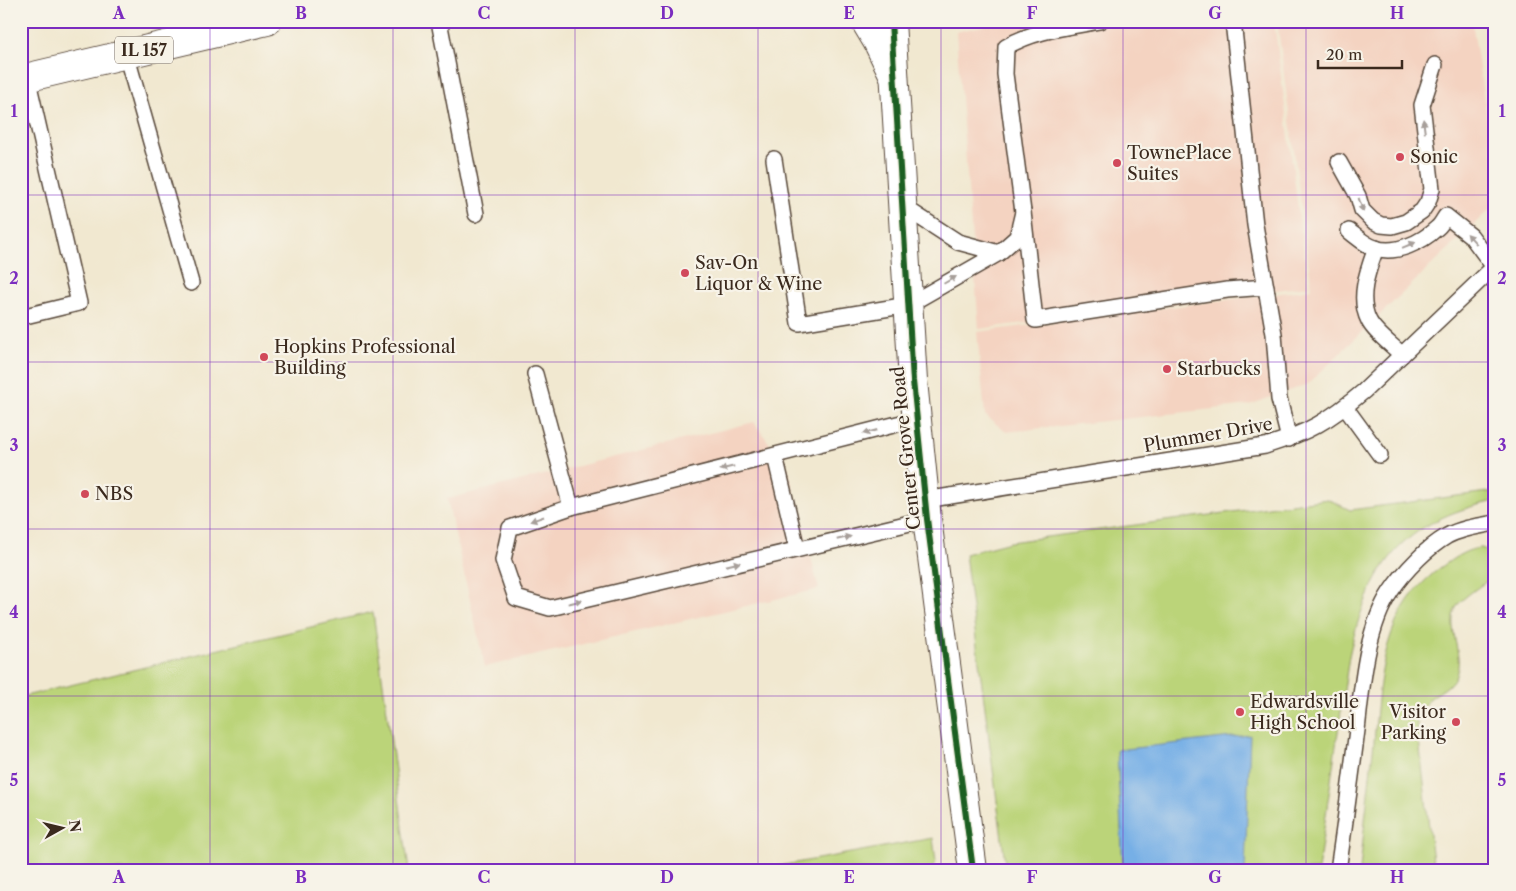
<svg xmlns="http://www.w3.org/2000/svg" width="1516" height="891" font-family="'Libre Caslon Text',serif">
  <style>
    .built { fill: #f4d3c1 }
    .green { fill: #bbd479; stroke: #7b7f4c }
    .water { fill: #76afe6; stroke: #586c82 }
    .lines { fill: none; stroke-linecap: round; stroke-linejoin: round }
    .lane-casing { stroke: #564639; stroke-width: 18 }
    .secondary-casing { stroke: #564639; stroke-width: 30 }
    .primary-casing { stroke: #564639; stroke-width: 30 }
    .lane { stroke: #fff; stroke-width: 15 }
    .secondary { stroke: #fff; stroke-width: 28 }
    .primary { stroke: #fff; stroke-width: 28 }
    .cycleway-casing { stroke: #f7f3e8; stroke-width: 9 }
    .cycleway { stroke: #1b5e20; stroke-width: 6 }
    .oneway { fill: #a79f9a }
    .grid { fill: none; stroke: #7b2cbf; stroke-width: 1; stroke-opacity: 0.55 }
    .poi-dot { fill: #d1495b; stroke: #f7f3e8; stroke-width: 2 }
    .labels { text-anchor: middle; stroke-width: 4.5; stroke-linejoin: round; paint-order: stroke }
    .shield { fill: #f7f3e8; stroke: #73665b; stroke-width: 1 }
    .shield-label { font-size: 16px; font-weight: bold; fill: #3b2a1e }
    .poi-label { font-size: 18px; fill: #3b2a1e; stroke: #f7f3e8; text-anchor: start }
    .street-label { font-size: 18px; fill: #3b2a1e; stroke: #f7f3e8 }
    .neatline { fill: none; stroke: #7b2cbf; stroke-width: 2 }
    .grid-label { font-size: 16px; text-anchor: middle; font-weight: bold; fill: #7b2cbf }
  </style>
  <rect width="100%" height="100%" fill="#f7f3e8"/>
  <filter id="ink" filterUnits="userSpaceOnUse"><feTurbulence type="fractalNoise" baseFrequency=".02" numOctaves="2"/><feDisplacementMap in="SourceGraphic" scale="10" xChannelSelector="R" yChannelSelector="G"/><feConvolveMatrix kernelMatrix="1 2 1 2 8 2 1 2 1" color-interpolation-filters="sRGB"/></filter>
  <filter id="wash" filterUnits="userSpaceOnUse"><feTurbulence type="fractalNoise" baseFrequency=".0096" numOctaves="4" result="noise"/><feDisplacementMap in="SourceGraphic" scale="20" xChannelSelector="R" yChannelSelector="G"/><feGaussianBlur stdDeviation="1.12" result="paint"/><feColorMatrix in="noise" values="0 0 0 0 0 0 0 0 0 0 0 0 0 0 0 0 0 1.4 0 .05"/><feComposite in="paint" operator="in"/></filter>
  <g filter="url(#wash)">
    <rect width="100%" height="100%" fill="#f1e8d0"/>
    <!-- built -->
    <g class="built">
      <path d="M 1004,21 L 1274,21 L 1308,286 L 979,329 L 956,32 Z"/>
      <path d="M 1277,21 L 1472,21 L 1495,171 L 1495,204 L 1308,384 L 1249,405 L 1006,432 L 985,415 L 977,332 L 1312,289 Z"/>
      <path d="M 754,422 L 788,469 L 819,589 L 485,667 L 447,499 Z"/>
    </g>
    <!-- green -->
    <g class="green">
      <path d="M 1495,491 L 1495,501 C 1402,520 1369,567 1349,656 L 1318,870 L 1006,870 L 965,554 L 1010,542 L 1328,499 L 1350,510 Z"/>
      <path d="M 1481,548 C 1496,552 1500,566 1491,578 C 1482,585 1468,594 1460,602 C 1441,623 1467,654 1455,677 C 1450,687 1440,691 1432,697 C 1423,704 1419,713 1417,723 L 1434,870 L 1360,870 C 1364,827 1369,784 1374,742 C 1378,700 1380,654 1399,616 C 1409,594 1428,576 1447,563 C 1457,556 1468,549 1481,548 Z"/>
      <path d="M 373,612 L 409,870 L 21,870 L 21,697 Z"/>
      <path d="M 933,838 L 936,862 L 930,870 L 757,870 Z"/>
    </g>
    <!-- water -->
    <path class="water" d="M 1250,735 L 1245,870 L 1123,870 L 1117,750 Z"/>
  </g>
  <g filter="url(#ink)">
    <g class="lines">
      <defs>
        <g id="lane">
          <path d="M 439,21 L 476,214"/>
          <path d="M 1233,21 L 1255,225 L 1274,334 L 1279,399 L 1289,439"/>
          <path d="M 126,54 L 191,283"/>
          <path d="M 774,159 L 799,323 L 908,305 L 999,253 L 958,242 L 901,205"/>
          <path d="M 1339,162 L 1358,196 L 1362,210 L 1373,221 L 1381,225 L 1392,226 L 1406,222 L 1422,211 L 1428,202 L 1432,189 L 1422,105 L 1435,65"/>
          <path d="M 1023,212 L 1035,320 L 1227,290 L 1266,287"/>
          <path d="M 1349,231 C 1357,237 1365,245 1375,248 C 1396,255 1422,242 1437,228 C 1441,225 1443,220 1446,216 L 1471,236 L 1494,267"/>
          <path d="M 1376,248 C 1368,270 1357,298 1369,321 C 1375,333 1392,345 1402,355"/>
          <path d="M 999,253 L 1017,237 L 1023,212 L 1005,74 L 1006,47 C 1034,30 1068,27 1100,21"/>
          <path d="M 21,317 L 79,303 L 27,77"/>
          <path d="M 535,374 L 571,507"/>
          <path d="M 1345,407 L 1380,455"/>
          <path d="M 917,419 L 571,507 L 510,528 L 503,560 L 516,598 L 550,608 L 927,519"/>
          <path d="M 775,456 L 797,549"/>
          <path d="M 925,500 L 1265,446 C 1308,433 1330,420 1364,391 L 1495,266"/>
          <path d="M 1338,870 C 1345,823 1351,777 1357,730 C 1362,687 1366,628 1391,591 C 1398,580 1408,569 1418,559 C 1426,551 1437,542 1447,536 C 1462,528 1479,526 1495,523"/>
        </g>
        <path id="secondary" d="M 891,21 L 913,381 L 927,519 L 973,870"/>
        <g id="primary">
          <path d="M 865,21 L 877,41 L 894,76"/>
          <path d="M 21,79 L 267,21"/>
        </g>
      </defs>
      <!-- lane casing -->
      <use href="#lane" class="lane-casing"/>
      <!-- secondary casing -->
      <use href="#secondary" class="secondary-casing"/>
      <!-- primary casing -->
      <use href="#primary" class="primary-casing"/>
      <!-- lane -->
      <use href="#lane" class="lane"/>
      <!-- secondary -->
      <use href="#secondary" class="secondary"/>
      <!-- primary -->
      <use href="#primary" class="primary"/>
      <defs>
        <path id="cycleway" d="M 891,21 L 913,381 L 927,519 L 973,870"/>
      </defs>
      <!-- cycleway casing -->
      <use href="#cycleway" class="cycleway-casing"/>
      <!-- cycleway -->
      <use href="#cycleway" class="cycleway"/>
    </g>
    <!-- one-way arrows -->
    <defs><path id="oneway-solid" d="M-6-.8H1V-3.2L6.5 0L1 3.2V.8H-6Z" transform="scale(1.25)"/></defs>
    <g class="oneway">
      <use href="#oneway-solid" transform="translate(1424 126) rotate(-97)"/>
      <use href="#oneway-solid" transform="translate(1361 205) rotate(71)"/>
      <use href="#oneway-solid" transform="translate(1472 239) rotate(-132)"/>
      <use href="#oneway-solid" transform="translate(1409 245) rotate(-22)"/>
      <use href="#oneway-solid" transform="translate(950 280) rotate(-30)"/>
      <use href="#oneway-solid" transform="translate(870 432) rotate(165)"/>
      <use href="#oneway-solid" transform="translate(727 468) rotate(166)"/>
      <use href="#oneway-solid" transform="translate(537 519) rotate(161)"/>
      <use href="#oneway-solid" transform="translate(844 538) rotate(-13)"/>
      <use href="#oneway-solid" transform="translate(733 564) rotate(-13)"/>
      <use href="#oneway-solid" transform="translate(575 602) rotate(-13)"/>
    </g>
  </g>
  <!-- grid -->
  <path class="grid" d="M 210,21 L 210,870M 393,21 L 393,870M 575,21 L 575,870M 758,21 L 758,870M 941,21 L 941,870M 1123,21 L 1123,870M 1306,21 L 1306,870M 21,195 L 1495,195M 21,362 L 1495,362M 21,529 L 1495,529M 21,696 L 1495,696"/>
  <!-- markers -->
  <g class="poi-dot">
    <circle cx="1400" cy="157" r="5"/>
    <circle cx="1117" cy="163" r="5"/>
    <circle cx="685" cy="273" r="5"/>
    <circle cx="264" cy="357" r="5"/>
    <circle cx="1167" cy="369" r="5"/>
    <circle cx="85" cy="494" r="5"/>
    <circle cx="1240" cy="712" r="5"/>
    <circle cx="1456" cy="722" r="5"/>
  </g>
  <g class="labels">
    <!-- shield labels -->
    <rect class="shield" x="115" y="36.5" width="58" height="27" rx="4"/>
    <g class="shield-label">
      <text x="144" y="56">IL 157</text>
    </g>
    <!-- poi labels -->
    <g class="poi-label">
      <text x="1127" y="159">TownePlace<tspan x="1127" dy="21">Suites</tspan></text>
      <text x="1410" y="163">Sonic</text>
      <text x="695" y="269">Sav-On<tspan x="695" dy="21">Liquor &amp; Wine</tspan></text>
      <text x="274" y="353">Hopkins Professional<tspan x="274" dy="21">Building</tspan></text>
      <text x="1177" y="375">Starbucks</text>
      <text x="95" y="500">NBS</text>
      <text x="1250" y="708">Edwardsville<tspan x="1250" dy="21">High School</tspan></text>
      <text x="1446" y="718" text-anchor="end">Visitor<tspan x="1446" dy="21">Parking</tspan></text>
    </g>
    <!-- street labels -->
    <g class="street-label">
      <text transform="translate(1208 435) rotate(-10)" y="6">Plummer Drive</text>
      <text transform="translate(906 448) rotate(-96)" y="6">Center Grove Road</text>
    </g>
  </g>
  <!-- margin -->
  <rect width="1516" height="891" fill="none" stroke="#f7f3e8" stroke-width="55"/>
  <!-- north arrow -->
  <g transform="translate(62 828) rotate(82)" stroke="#f7f3e8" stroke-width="4" paint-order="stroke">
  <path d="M0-4L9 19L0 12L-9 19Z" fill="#3b2a1e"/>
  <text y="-8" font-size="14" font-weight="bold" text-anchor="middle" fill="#3b2a1e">N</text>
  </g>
  <!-- scale -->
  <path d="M1318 60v8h84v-8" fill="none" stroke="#3b2a1e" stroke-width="2.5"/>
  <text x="1326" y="60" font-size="15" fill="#3b2a1e" stroke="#f7f3e8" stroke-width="4" paint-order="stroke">20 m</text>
  <rect x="28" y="28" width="1460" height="836" class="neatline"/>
  <g class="grid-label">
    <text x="119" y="19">A</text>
    <text x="301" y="19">B</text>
    <text x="484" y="19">C</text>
    <text x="667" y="19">D</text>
    <text x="849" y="19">E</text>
    <text x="1032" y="19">F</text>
    <text x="1215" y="19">G</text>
    <text x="1397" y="19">H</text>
    <text x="14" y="117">1</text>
    <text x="1502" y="117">1</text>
    <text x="14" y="284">2</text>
    <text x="1502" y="284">2</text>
    <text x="14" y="451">3</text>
    <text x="1502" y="451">3</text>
    <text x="14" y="618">4</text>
    <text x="1502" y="618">4</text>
    <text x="14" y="786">5</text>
    <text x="1502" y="786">5</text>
    <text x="119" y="883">A</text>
    <text x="301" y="883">B</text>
    <text x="484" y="883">C</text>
    <text x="667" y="883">D</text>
    <text x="849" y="883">E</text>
    <text x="1032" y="883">F</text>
    <text x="1215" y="883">G</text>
    <text x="1397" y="883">H</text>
  </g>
</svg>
